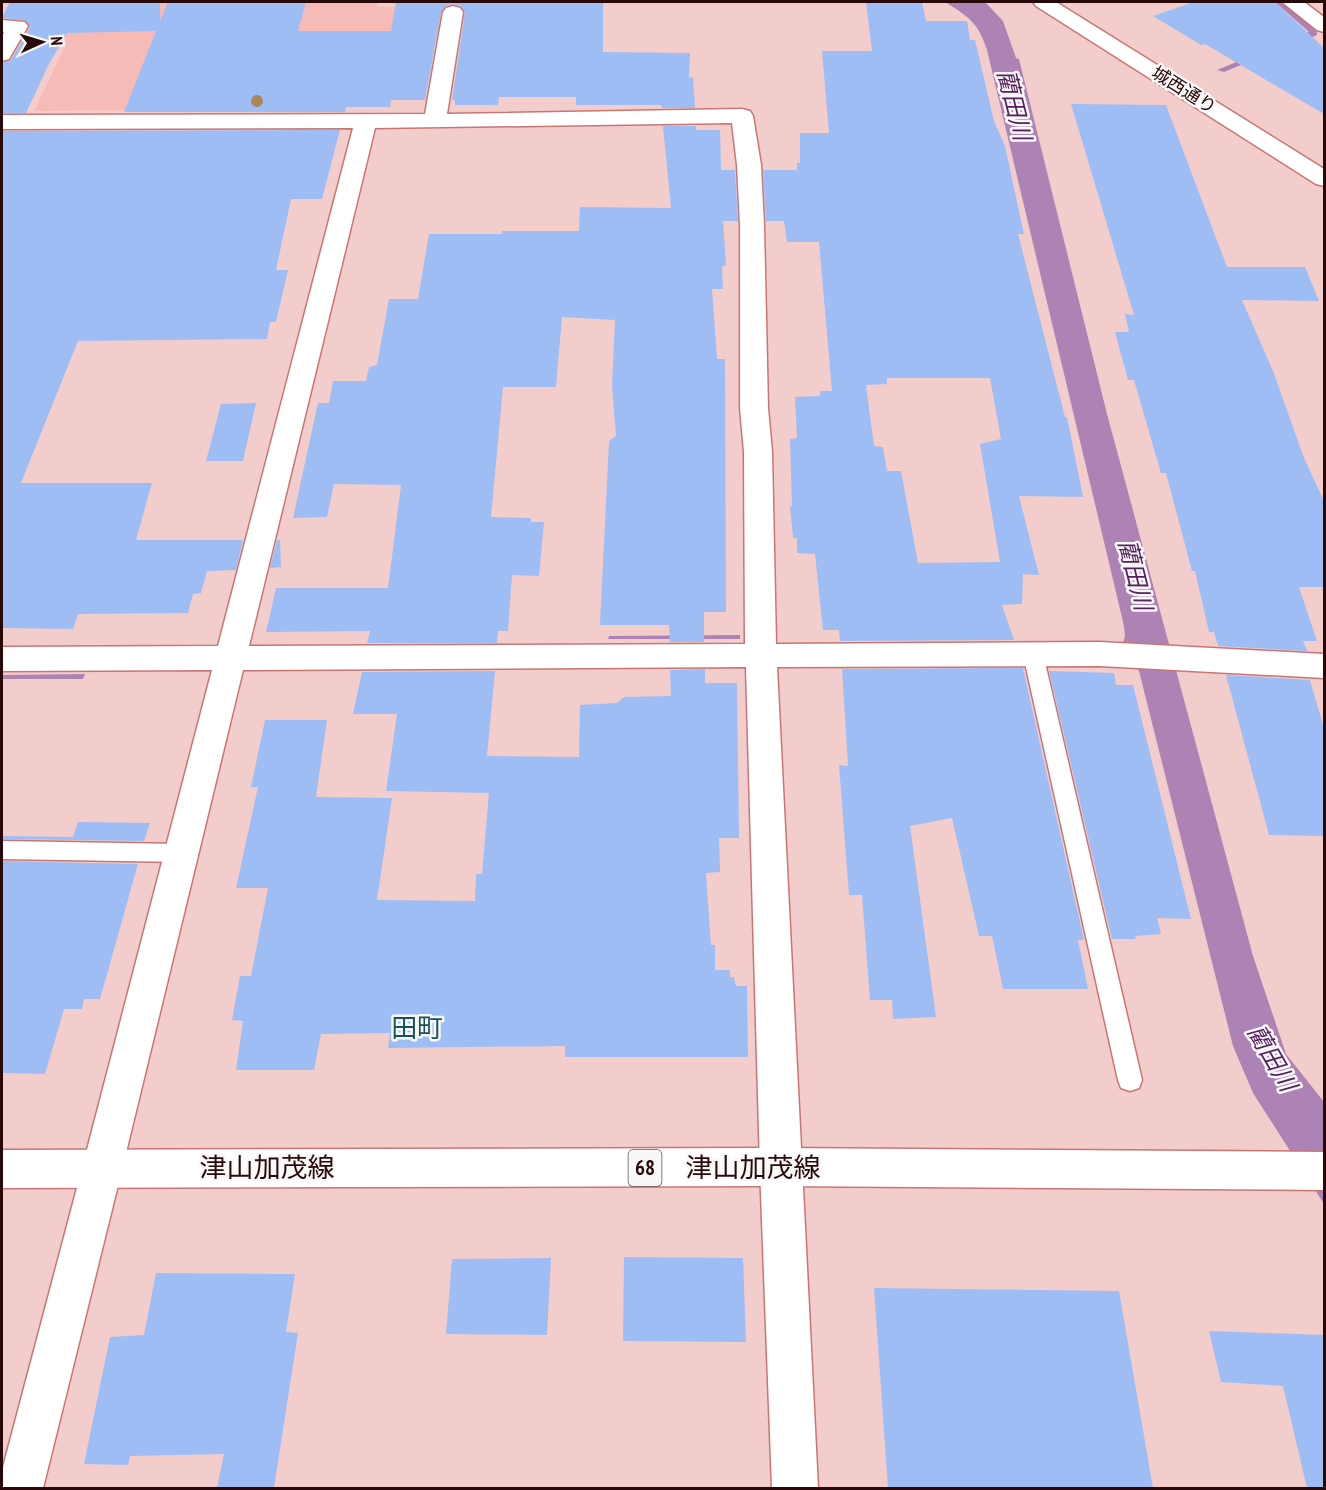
<svg xmlns="http://www.w3.org/2000/svg" width="1326" height="1490" font-family="'PT Sans Narrow','Noto Sans JP',sans-serif">
  <style>
    .built { fill: #f6bab7 }
    .water { fill: #ad83b5 }
    .lines { fill: none; stroke-linecap: round; stroke-linejoin: round }
    .stream { fill: #ad83b5; fill-rule: evenodd }
    .building { fill: #9ebdf5; fill-rule: evenodd }
    .service-casing { stroke: #ca7574; stroke-width: 3 }
    .minor-casing { stroke: #ca7574; stroke-width: 3 }
    .tertiary-casing { stroke: #ca7574; stroke-width: 3 }
    .primary-casing { stroke: #ca7574; stroke-width: 3 }
    .service { fill: #fff; fill-rule: evenodd }
    .minor { fill: #fff; fill-rule: evenodd }
    .tertiary { fill: #fff; fill-rule: evenodd }
    .primary { fill: #fff; fill-rule: evenodd }
    .tree { fill: #aa875b }
    .labels { text-anchor: middle; stroke-width: 5; stroke-linejoin: round; paint-order: stroke }
    .far-street-label { font-size: 18px; fill: #280809; stroke: #f8f8f8 }
    .shield { fill: #f8f8f8; stroke: #665051; stroke-width: 1.5 }
    .shield-label { font-size: 21px; font-weight: bold; fill: #280809 }
    .water-label { font-size: 24px; font-style: italic; fill: #56215f; stroke: #f8f8f8 }
    .quarter-label { font-size: 26px; fill: #165256; stroke: #f8f8f8 }
    .near-street-label { font-size: 27px; fill: #280809; stroke: #f8f8f8 }
  </style>
  <rect width="100%" height="100%" fill="#f3cdcb"/>
  <!-- built -->
  <path class="built" d="M 55,2 L 378,2 L 377,7 L 443,6 L 437,39 L 362,40 L 344,109 L 34,111 L 67,42 L 24,41 L 45,20 Z"/>
  <!-- water -->
  <g class="water">
    <path d="M 945,2 L 985,2 L 1003,21 L 1016,58 L 1019,59 L 1107,414 L 1253,956 L 1286,1054 L 1324,1102 L 1324,1204 L 1253,1093 L 1233,1046 L 1139,671 L 1121,649 L 1125,636 L 1124,626 L 987,50 C 978,22 969,17 945,2 Z"/>
    <path d="M 740,635 L 740,639 L 608,639 L 609,636 Z"/>
    <path d="M 85,674 L 83,679 L 2,679 L 2,675 Z"/>
  </g>
  <g class="lines">
    <!-- stream -->
    <g class="stream">
      <path d="M 1275,2 L 1282,2 L 1317,31 L 1317,35 L 1299,43 L 1293,43 L 1293,39 L 1309,32 Z"/>
      <path d="M 1251,56 L 1258,58 L 1224,72 L 1217,70 Z"/>
    </g>
  </g>
  <!-- building -->
  <g class="building">
    <path d="M 10,2 L 160,2 L 160,21 L 168,2 L 306,2 L 298,31 L 391,31 L 396,2 L 603,2 L 603,52 L 690,53 L 689,78 L 693,77 L 695,108 L 662,108 L 661,105 L 576,105 L 576,97 L 499,97 L 498,105 L 455,105 L 455,100 L 452,100 L 465,12 L 461,6 L 452,4 L 445,6 L 441,12 L 425,100 L 391,100 L 390,107 L 346,107 L 345,112 L 124,112 L 156,31 L 67,33 L 49,64 L 26,113 L 2,113 L 2,63 L 11,60 L 30,27 L 25,20 L 2,18 Z"/>
    <path d="M 866,2 L 922,2 L 926,21 L 967,21 L 970,40 L 975,40 L 994,121 L 1005,146 L 1024,234 L 1018,234 L 1065,417 L 1067,417 L 1083,497 L 1019,496 L 1039,575 L 1023,574 L 1022,604 L 1002,605 L 1014,640 L 840,641 L 839,630 L 823,630 L 815,554 L 797,553 L 797,538 L 793,538 L 790,506 L 792,506 L 790,439 L 797,438 L 795,397 L 820,396 L 820,391 L 832,391 L 819,242 L 787,242 L 784,221 L 766,221 L 763,170 L 797,170 L 797,163 L 800,163 L 800,133 L 829,133 L 822,51 L 872,51 ZM 887,378 L 990,378 L 1001,439 L 980,444 L 1000,562 L 918,563 L 901,471 L 887,471 L 883,447 L 874,446 L 866,385 L 887,384 Z"/>
    <path d="M 1194,2 L 1275,2 L 1324,48 L 1324,114 L 1205,44 L 1201,45 L 1153,16 Z"/>
    <path d="M 1071,104 L 1166,105 L 1227,267 L 1305,267 L 1319,301 L 1242,300 L 1273,371 L 1304,458 L 1324,501 L 1324,587 L 1299,587 L 1317,641 L 1303,641 L 1307,651 L 1218,646 L 1214,632 L 1209,632 L 1195,571 L 1192,571 L 1166,473 L 1161,473 L 1134,380 L 1128,380 L 1115,332 L 1129,332 L 1125,314 L 1134,315 Z"/>
    <path d="M 663,126 L 696,126 L 696,130 L 720,130 L 721,170 L 735,170 L 738,221 L 723,221 L 726,265 L 722,267 L 723,289 L 712,289 L 717,359 L 725,359 L 726,612 L 704,612 L 704,642 L 670,642 L 669,625 L 600,625 L 609,441 L 616,436 L 612,385 L 615,320 L 562,317 L 556,387 L 503,387 L 491,517 L 531,518 L 531,522 L 544,522 L 539,576 L 512,575 L 508,631 L 498,631 L 497,643 L 367,643 L 370,631 L 266,632 L 276,588 L 388,588 L 401,485 L 334,484 L 327,517 L 293,518 L 318,403 L 329,403 L 333,381 L 366,381 L 369,367 L 377,365 L 389,299 L 418,299 L 429,234 L 502,234 L 502,231 L 579,231 L 580,207 L 671,208 Z"/>
    <path d="M 340,130 L 322,199 L 291,199 L 276,270 L 288,270 L 276,322 L 270,322 L 267,339 L 78,341 L 21,483 L 152,483 L 136,540 L 243,540 L 236,570 L 207,571 L 201,593 L 193,594 L 188,613 L 78,614 L 73,629 L 2,628 L 2,131 Z"/>
    <path d="M 256,403 L 243,461 L 206,461 L 221,404 Z"/>
    <path d="M 277,540 L 280,540 L 281,567 L 270,568 Z"/>
    <path d="M 1023,668 L 1084,940 L 1078,940 L 1088,989 L 1003,989 L 992,936 L 979,936 L 952,818 L 910,826 L 936,1017 L 893,1019 L 892,1000 L 870,1000 L 862,895 L 849,895 L 839,765 L 848,766 L 842,669 Z"/>
    <path d="M 705,669 L 705,683 L 737,683 L 739,838 L 719,838 L 720,872 L 706,873 L 711,945 L 715,945 L 715,970 L 730,970 L 730,977 L 734,977 L 736,986 L 747,986 L 748,1057 L 565,1057 L 565,1046 L 388,1048 L 390,1033 L 321,1034 L 314,1070 L 236,1070 L 243,1021 L 232,1020 L 240,976 L 251,976 L 268,888 L 236,888 L 258,787 L 251,787 L 265,720 L 327,720 L 316,797 L 392,798 L 377,900 L 475,901 L 476,874 L 482,874 L 489,793 L 386,791 L 397,714 L 353,714 L 362,672 L 495,671 L 487,756 L 579,757 L 580,705 L 617,703 L 624,697 L 671,696 L 670,670 Z"/>
    <path d="M 1049,671 L 1114,673 L 1116,685 L 1133,685 L 1191,919 L 1157,918 L 1161,934 L 1135,936 L 1136,939 L 1112,939 Z"/>
    <path d="M 1226,675 L 1310,680 L 1324,728 L 1324,836 L 1269,835 Z"/>
    <path d="M 78,822 L 150,823 L 144,841 L 2,839 L 2,836 L 73,837 Z"/>
    <path d="M 2,861 L 138,864 L 100,999 L 84,999 L 82,1009 L 64,1009 L 45,1074 L 2,1073 Z"/>
    <path d="M 624,1257 L 743,1258 L 746,1342 L 623,1341 Z"/>
    <path d="M 551,1258 L 547,1335 L 446,1334 L 452,1259 Z"/>
    <path d="M 156,1273 L 295,1274 L 286,1332 L 298,1333 L 274,1488 L 217,1488 L 224,1454 L 130,1456 L 128,1465 L 84,1464 L 110,1337 L 144,1335 Z"/>
    <path d="M 874,1288 L 1119,1291 L 1153,1488 L 888,1488 Z"/>
    <path d="M 1209,1331 L 1324,1335 L 1324,1488 L 1307,1488 L 1283,1386 L 1221,1382 Z"/>
  </g>
  <g class="lines">
    <defs>
      <g id="service">
        <path d="M 1033,646 L 1040,649 L 1043,654 L 1142,1080 L 1139,1088 L 1130,1091 L 1121,1088 L 1118,1080 L 1023,654 L 1026,649 Z"/>
        <path d="M 2,841 L 182,844 L 190,846 L 193,853 L 190,860 L 182,862 L 2,859 Z"/>
      </g>
      <g id="minor">
        <path d="M 1282,2 L 1304,2 L 1324,17 L 1324,32 L 1317,30 Z"/>
        <path d="M 453,6 L 460,8 L 463,12 L 447,114 L 742,109 L 750,111 L 753,116 L 761,165 L 764,225 L 768,408 L 772,452 L 776,644 L 1100,642 L 1324,654 L 1324,678 L 1100,666 L 777,667 L 818,1488 L 772,1488 L 760,1167 L 746,667 L 243,670 L 122,1169 L 116,1183 L 102,1188 L 88,1183 L 82,1169 L 212,670 L 2,671 L 2,647 L 218,646 L 353,128 L 2,129 L 2,115 L 425,114 L 443,12 L 446,8 ZM 732,123 L 737,165 L 740,225 L 740,408 L 744,452 L 745,644 L 249,646 L 375,128 Z"/>
        <path d="M 2,20 L 25,22 L 28,26 L 9,59 L 2,61 L 2,37 L 4,32 L 2,32 Z"/>
      </g>
      <g id="tertiary">
        <path d="M 1033,2 L 1056,2 L 1324,169 L 1324,186 L 1316,184 L 1036,6 Z"/>
        <path d="M 102,1150 L 116,1155 L 122,1169 L 43,1488 L 2,1488 L 2,1471 L 82,1169 L 88,1155 Z"/>
      </g>
      <path id="primary" d="M 780,1148 L 1324,1152 L 1324,1190 L 780,1186 L 2,1188 L 2,1150 Z"/>
    </defs>
    <!-- service casing -->
    <use href="#service" class="service-casing"/>
    <!-- minor casing -->
    <use href="#minor" class="minor-casing"/>
    <!-- tertiary casing -->
    <use href="#tertiary" class="tertiary-casing"/>
    <!-- primary casing -->
    <use href="#primary" class="primary-casing"/>
    <!-- service -->
    <use href="#service" class="service"/>
    <!-- minor -->
    <use href="#minor" class="minor"/>
    <!-- tertiary -->
    <use href="#tertiary" class="tertiary"/>
    <!-- primary -->
    <use href="#primary" class="primary"/>
  </g>
  <!-- trees -->
  <circle class="tree" cx="257" cy="101" r="6"/>
  <g class="labels">
    <!-- far-street labels -->
    <g class="far-street-label">
      <text transform="translate(1184 90) rotate(32)" y="6">城西通り</text>
    </g>
    <!-- shield labels -->
    <rect class="shield" x="628.5" y="1150" width="33" height="36" rx="4.5"/>
    <g class="shield-label">
      <text x="645" y="1175">68</text>
    </g>
    <!-- water labels -->
    <g class="water-label">
      <text transform="translate(1014 105) rotate(76)" y="8">藺田川</text>
      <text transform="translate(1135 575) rotate(76)" y="8">藺田川</text>
      <text transform="translate(1272 1058) rotate(60)" y="8">藺田川</text>
    </g>
    <!-- quarter labels -->
    <g class="quarter-label">
      <text x="417" y="1037">田町</text>
    </g>
    <!-- near-street labels -->
    <g class="near-street-label">
      <text x="267" y="1177">津山加茂線</text>
      <text x="753" y="1177">津山加茂線</text>
    </g>
  </g>
  <!-- border -->
  <rect width="1326" height="1490" fill="none" stroke="#280809" stroke-width="6"/>
  <!-- north arrow -->
  <g transform="translate(42 42) rotate(86)" stroke="#f8f8f8" stroke-width="4.5" paint-order="stroke">
  <path d="M0-4.5L10 22L0 15L-10 22Z" fill="#280809"/>
  <text y="-9" font-size="16" font-weight="bold" text-anchor="middle" fill="#280809">N</text>
  </g>
</svg>
